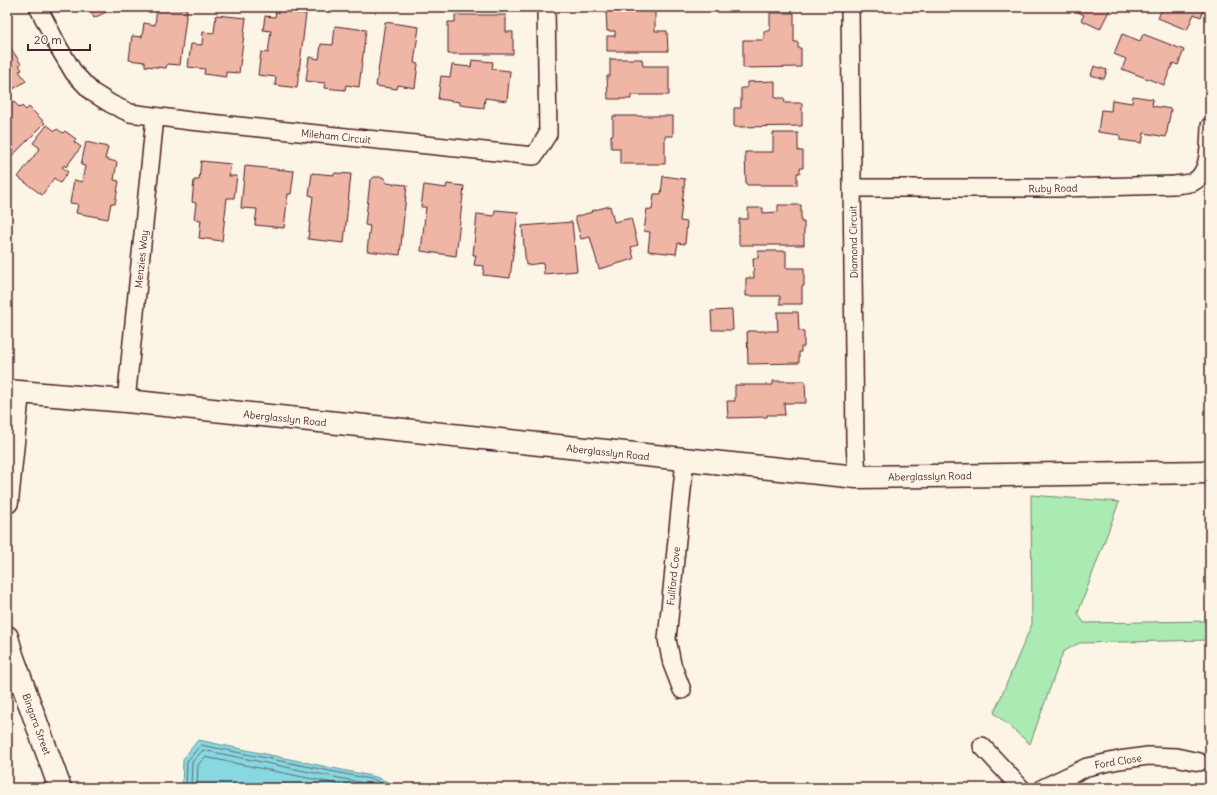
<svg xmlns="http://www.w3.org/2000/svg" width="1217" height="795" font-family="Delius,sans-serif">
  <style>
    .green { fill: #aaeab3; stroke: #7a846f }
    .water { fill: #87d8e0; stroke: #6f8e98 }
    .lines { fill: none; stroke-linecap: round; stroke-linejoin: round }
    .shore { stroke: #626973; stroke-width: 1 }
    .building { fill: #efb6a6; stroke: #4a1f2b }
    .street-casing { stroke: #4a1f2b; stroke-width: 20 }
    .secondary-casing { stroke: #4a1f2b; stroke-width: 25 }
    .street { stroke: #fcf5e5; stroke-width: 17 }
    .secondary { stroke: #fcf5e5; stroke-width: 22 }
    .labels { text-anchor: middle; stroke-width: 3; stroke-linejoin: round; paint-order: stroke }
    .street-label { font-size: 10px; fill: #4a1f2b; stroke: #fcf5e5 }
  </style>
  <rect width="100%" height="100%" fill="#fcf5e5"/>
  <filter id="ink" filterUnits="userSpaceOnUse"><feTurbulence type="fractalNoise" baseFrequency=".025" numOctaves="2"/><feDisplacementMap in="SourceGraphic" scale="8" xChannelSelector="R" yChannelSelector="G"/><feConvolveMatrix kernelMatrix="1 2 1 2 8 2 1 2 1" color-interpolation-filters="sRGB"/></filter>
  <g filter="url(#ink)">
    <!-- green -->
    <path class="green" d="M 1031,495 L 1119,502 L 1078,613 L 1084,623 L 1210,621 L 1210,640 L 1079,643 L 1063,652 L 1030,744 L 994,713 L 1032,624 Z"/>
    <!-- water -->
    <path class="water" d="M 198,740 L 376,777 L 402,788 L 182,788 L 183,759 Z"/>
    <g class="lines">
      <!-- shore -->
      <g class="shore">
        <path d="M 186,788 L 187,761 L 201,745 L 375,780 L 392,788"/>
        <path d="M 191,788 L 192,762 L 203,750 L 373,785 L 380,788"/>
        <path d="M 197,788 L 198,765 L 205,757 L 357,788"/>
      </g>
    </g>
    <!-- building -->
    <g class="building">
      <path d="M 89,7 L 116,7 L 94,18 Z"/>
      <path d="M 157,7 L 171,7 L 187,9 L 180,65 L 167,64 L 166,68 L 145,66 L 145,62 L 129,60 L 132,36 L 142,37 L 144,23 L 155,25 Z"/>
      <path d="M 1069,7 L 1111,7 L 1100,29 L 1081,20 L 1084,15 Z"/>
      <path d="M 1163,7 L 1205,7 L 1201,17 L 1194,14 L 1187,30 L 1158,18 Z"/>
      <path d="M 606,9 L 655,9 L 655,31 L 667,31 L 668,51 L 607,51 L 607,36 L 615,36 L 615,31 L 607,31 Z"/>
      <path d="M 276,10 L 306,14 L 297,88 L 275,85 L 276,77 L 258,75 L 261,52 L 268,53 L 271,31 L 263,30 L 265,16 L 275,17 Z"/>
      <path d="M 770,13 L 794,13 L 794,42 L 798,42 L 798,48 L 801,48 L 801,67 L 743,68 L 743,40 L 764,40 L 764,31 L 770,31 Z"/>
      <path d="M 216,15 L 246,18 L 239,73 L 226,72 L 226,77 L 204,74 L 205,69 L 188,67 L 191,44 L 202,45 L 203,32 L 214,33 Z"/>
      <path d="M 455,15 L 506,15 L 506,32 L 513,32 L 513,54 L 448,54 L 448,22 L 455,22 Z"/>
      <path d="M 385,22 L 419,27 L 414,63 L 418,64 L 415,88 L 398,85 L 397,89 L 376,86 Z"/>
      <path d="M 335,26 L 366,30 L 359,87 L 346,85 L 345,90 L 324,88 L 325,83 L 306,81 L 309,57 L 319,59 L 321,44 L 333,45 Z"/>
      <path d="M 1122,34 L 1140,41 L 1143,34 L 1184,50 L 1178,65 L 1173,63 L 1164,85 L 1122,69 L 1126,59 L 1114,54 Z"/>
      <path d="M 9,45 L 21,64 L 19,65 L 22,70 L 19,71 L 26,81 L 7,93 L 7,47 Z"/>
      <path d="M 610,59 L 642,59 L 643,66 L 669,66 L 669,95 L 631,95 L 631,99 L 608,99 L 607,76 L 610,76 Z"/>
      <path d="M 472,60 L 493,62 L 492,69 L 510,71 L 507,101 L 485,98 L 484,108 L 460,105 L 460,102 L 438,99 L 441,76 L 450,77 L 452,65 L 471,67 Z"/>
      <path d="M 1094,66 L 1107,70 L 1104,79 L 1091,75 Z"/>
      <path d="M 775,81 L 775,98 L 784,98 L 785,103 L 802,103 L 802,126 L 734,127 L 734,108 L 741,108 L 741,88 L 747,88 L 747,82 Z"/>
      <path d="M 1133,96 L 1153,99 L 1152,106 L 1171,109 L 1166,137 L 1144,133 L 1142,143 L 1120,140 L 1120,135 L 1098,132 L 1101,110 L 1111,111 L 1112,100 L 1132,103 Z"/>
      <path d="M 12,100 L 20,108 L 22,106 L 26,110 L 29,107 L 45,123 L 7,161 L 7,105 Z"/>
      <path d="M 613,116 L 673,116 L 673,136 L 665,136 L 665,164 L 620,164 L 620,148 L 611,148 L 611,135 L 613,135 Z"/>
      <path d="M 47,125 L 55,131 L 57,129 L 63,133 L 65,131 L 76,139 L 74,142 L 81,147 L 66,167 L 64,165 L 62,167 L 68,172 L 60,183 L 54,178 L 42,195 L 18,177 L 40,148 L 33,143 Z"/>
      <path d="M 773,133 L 798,133 L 798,151 L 803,151 L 803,168 L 800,168 L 800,173 L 797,173 L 797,185 L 746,185 L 745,152 L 773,152 Z"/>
      <path d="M 86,142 L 108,147 L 105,159 L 117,162 L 114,180 L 119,181 L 115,204 L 111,203 L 108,219 L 76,213 L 78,204 L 70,203 L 74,180 L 82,182 L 85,166 L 81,165 Z"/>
      <path d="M 201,161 L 231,164 L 229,176 L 237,176 L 234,198 L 227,198 L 222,241 L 199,238 L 201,220 L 194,219 L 196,203 L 192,202 L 194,180 L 199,180 Z"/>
      <path d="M 245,166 L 294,171 L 291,194 L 288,194 L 284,228 L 255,225 L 257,209 L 241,208 Z"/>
      <path d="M 312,173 L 334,175 L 335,173 L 351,174 L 344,243 L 308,239 L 313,196 L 309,195 Z"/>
      <path d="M 663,176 L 685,179 L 680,221 L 687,222 L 685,244 L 678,243 L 676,254 L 648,251 L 650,232 L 644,231 L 647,209 L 652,210 L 654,194 L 661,194 Z"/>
      <path d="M 374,177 L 383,177 L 386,181 L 386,183 L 407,185 L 400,255 L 367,251 L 370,226 L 365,225 L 370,181 Z"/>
      <path d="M 447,184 L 464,186 L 456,256 L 421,251 L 426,207 L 421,207 L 424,185 L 446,188 Z"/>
      <path d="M 778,205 L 801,205 L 801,222 L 804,222 L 804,245 L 739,245 L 739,219 L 748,219 L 748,208 L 763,208 L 763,213 L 778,212 Z"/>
      <path d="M 610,206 L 614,222 L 631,218 L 638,245 L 631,247 L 634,259 L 599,269 L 590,237 L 581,239 L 575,217 L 592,212 L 591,211 Z"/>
      <path d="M 495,210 L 518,212 L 510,278 L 483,275 L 484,266 L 474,265 L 476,255 L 473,255 L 477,214 L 494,216 Z"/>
      <path d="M 572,222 L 577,271 L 544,274 L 543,263 L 526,265 L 522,226 Z"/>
      <path d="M 758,251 L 786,251 L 786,268 L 804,268 L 804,286 L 802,286 L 802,304 L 780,304 L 780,296 L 746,296 L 746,278 L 754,278 L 753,258 L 758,258 Z"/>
      <path d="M 732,310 L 733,330 L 712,330 L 711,311 Z"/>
      <path d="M 777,312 L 798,312 L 799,331 L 804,331 L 804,347 L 801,347 L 801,352 L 799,352 L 799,363 L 748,364 L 747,331 L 778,331 Z"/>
      <path d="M 773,381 L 805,381 L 806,403 L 784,403 L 785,415 L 767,415 L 767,417 L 728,418 L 727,401 L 735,401 L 735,385 L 773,385 Z"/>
    </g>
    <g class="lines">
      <defs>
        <g id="street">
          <path d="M 38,7 L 59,48 L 74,73 L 92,92 L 111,104 L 130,113 L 190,121 L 534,156 L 548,134 L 546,7"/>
          <path d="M 850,7 L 855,442 L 857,477"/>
          <path d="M 852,188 L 1057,188 L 1174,185 C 1180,184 1188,184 1193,182 C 1211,173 1209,143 1210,126"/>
          <path d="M 126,401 L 155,117"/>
          <path d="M 682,690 L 672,664 L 667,639 L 685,460"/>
          <path d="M 982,746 L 1021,788"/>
          <path d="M 1043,788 L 1087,767 L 1119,760 L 1148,756 L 1176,757 L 1199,762"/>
        </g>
        <g id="secondary">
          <path d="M 7,391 L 126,401 L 857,477 L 1210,472"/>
          <path d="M 7,502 L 18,393"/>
          <path d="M 7,637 L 12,655 L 60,788"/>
        </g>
      </defs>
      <!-- street casing -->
      <use href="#street" class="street-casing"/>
      <!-- secondary casing -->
      <use href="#secondary" class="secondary-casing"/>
      <!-- street -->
      <use href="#street" class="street"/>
      <!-- secondary -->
      <use href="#secondary" class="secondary"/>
    </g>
  </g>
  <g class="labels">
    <!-- street labels -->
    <g class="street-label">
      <text transform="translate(336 136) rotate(6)" y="4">Mileham Circuit</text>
      <text transform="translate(1053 188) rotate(-1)" y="4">Ruby Road</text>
      <text transform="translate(853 242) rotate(-91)" y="4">Diamond Circuit</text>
      <text transform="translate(141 259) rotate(-84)" y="4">Menzies Way</text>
      <text transform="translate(285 418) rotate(6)" y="4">Aberglasslyn Road</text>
      <text transform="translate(608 452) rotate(6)" y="4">Aberglasslyn Road</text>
      <text transform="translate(930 476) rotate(-1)" y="4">Aberglasslyn Road</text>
      <text transform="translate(673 576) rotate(-84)" y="4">Fullford Cove</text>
      <text transform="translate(37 724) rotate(70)" y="4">Bingara Street</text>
      <text transform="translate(1118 761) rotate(-9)" y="4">Ford Close</text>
    </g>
  </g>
  <!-- margin -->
  <rect width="1217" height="795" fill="none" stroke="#fcf5e5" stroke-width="24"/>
  <rect x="12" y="12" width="1193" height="771" fill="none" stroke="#4a1f2b" stroke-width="1.5" filter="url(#ink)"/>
  <!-- scale -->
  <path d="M28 44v6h62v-6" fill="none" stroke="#4a1f2b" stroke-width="2"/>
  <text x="34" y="44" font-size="12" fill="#4a1f2b" stroke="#fcf5e5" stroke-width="3" paint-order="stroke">20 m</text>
</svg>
